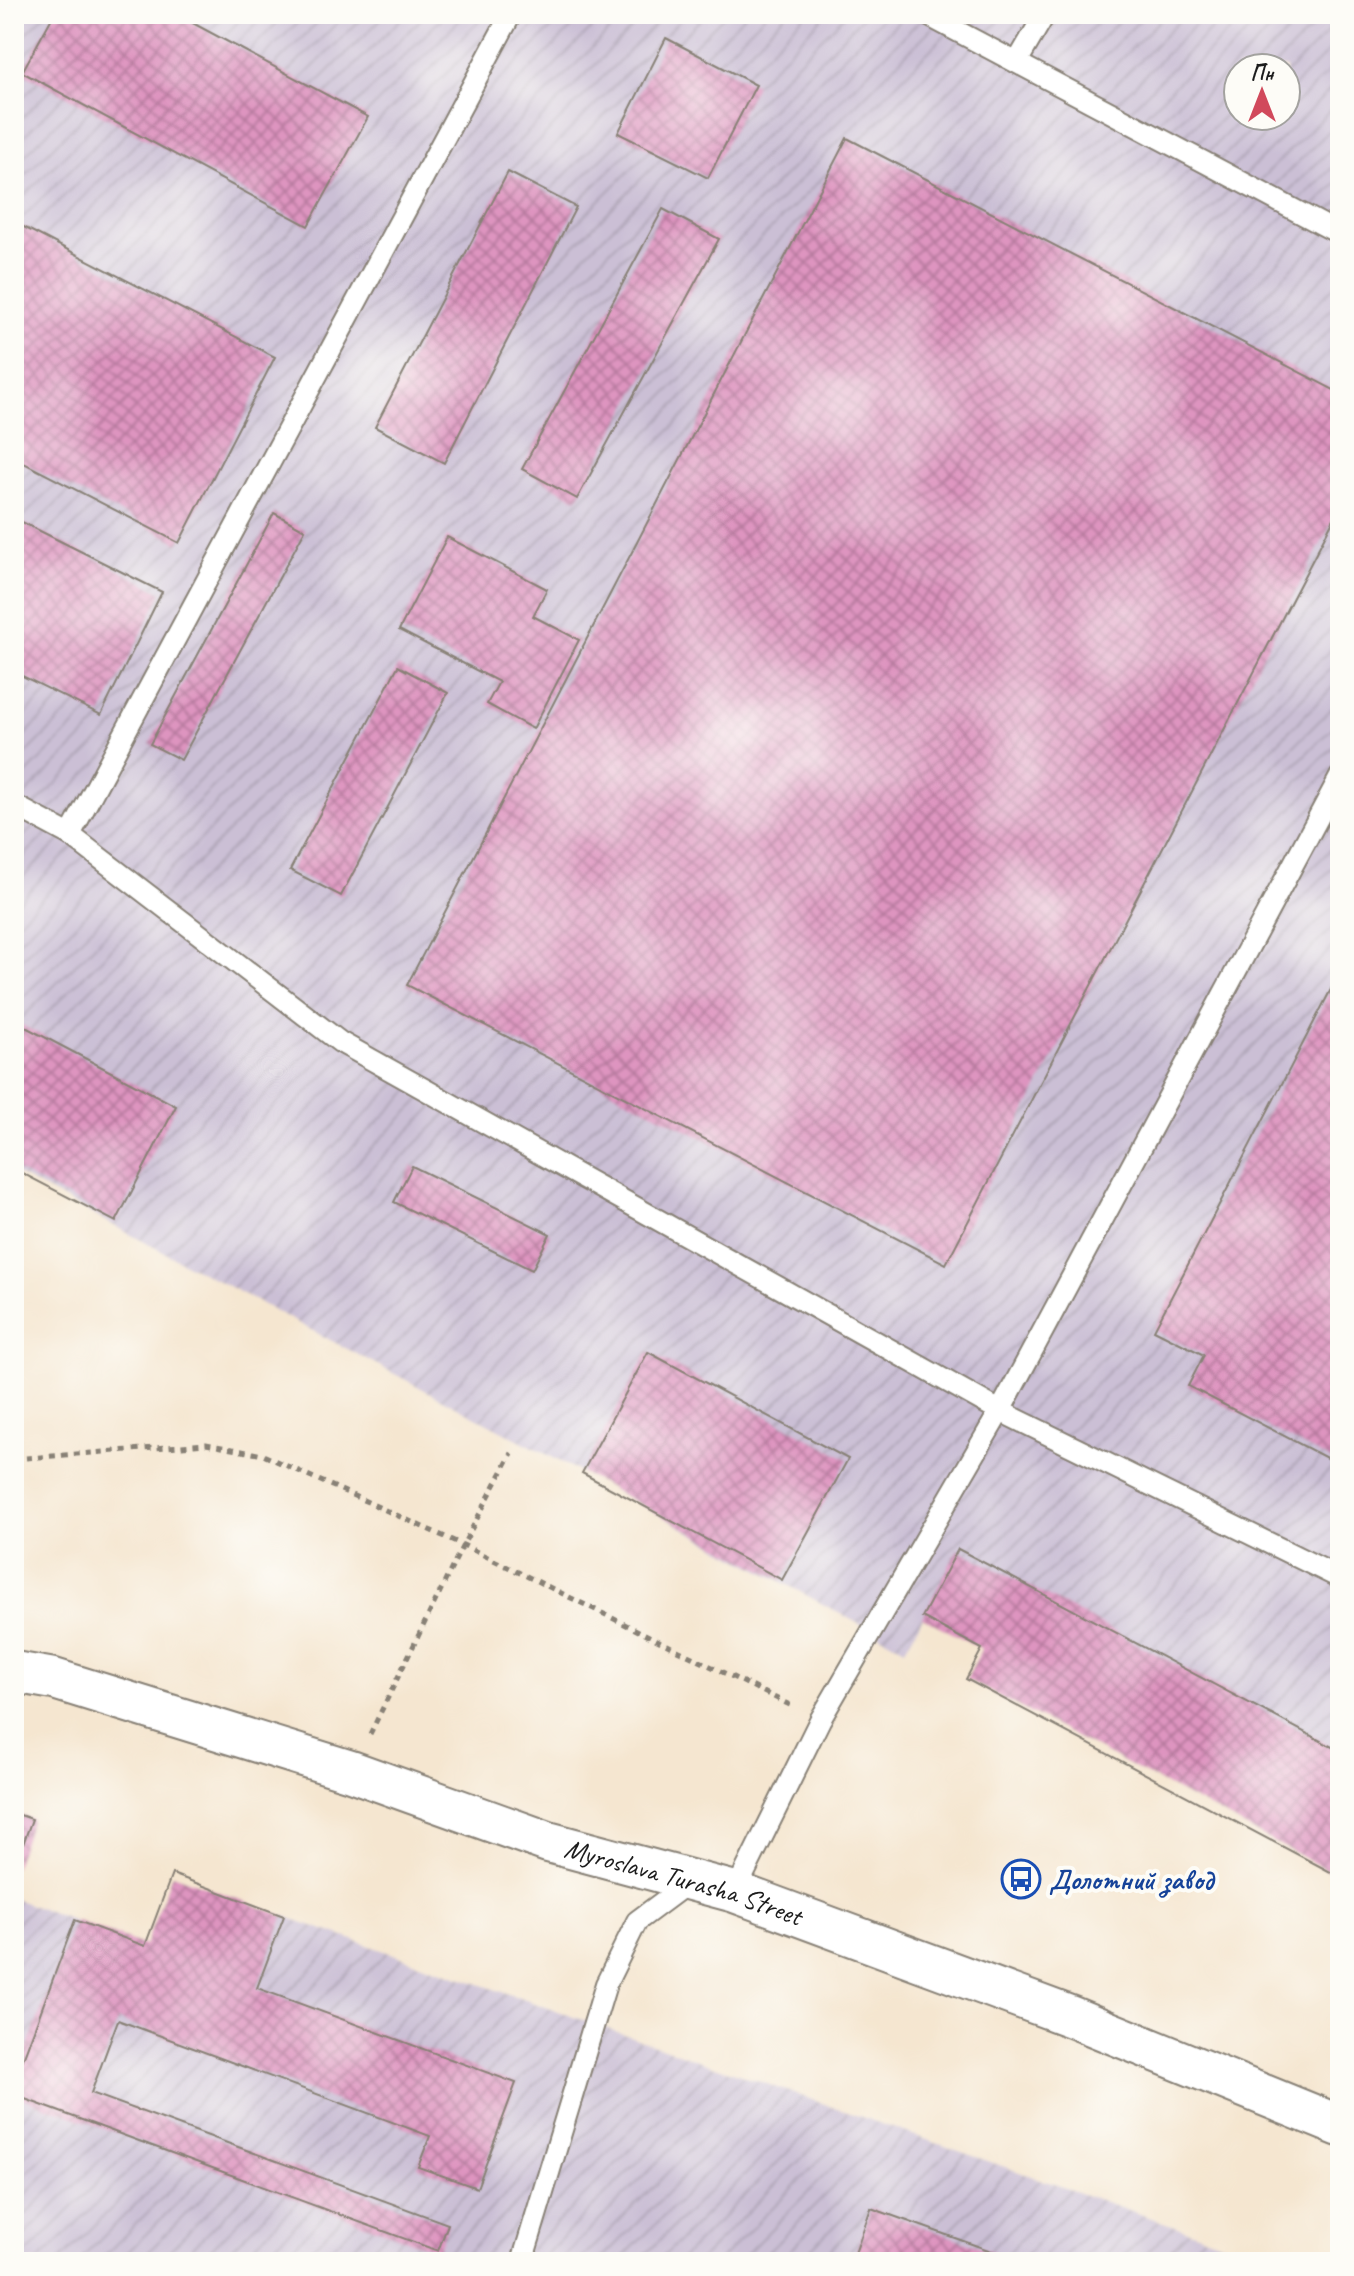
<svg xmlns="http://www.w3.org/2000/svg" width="1354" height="2276" font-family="Caveat,sans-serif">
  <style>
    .industrial { fill: url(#industrial-furrows); fill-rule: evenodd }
    .building { fill: url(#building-cross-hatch) }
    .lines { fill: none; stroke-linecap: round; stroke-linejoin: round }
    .lane-casing { stroke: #888176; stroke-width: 24 }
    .street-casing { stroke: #888176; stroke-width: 44 }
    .path { stroke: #888176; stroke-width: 5; stroke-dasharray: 6 6; stroke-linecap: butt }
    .lane { stroke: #fff; stroke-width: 20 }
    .street { stroke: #fff; stroke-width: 40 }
    .labels { text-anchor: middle; stroke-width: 8; stroke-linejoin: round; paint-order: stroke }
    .transit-label { font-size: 28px; font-weight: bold; fill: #164399; stroke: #fdfcf7; text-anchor: start }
    .street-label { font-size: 28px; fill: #1c1c1c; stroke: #fdfcf7 }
  </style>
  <defs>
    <pattern id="industrial-furrows" width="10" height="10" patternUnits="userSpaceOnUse" patternTransform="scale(2)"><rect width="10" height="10" fill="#cbbfd5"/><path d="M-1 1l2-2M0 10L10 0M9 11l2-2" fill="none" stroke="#aea4b6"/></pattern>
    <pattern id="building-cross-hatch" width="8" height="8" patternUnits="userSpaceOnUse" patternTransform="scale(2)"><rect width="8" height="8" fill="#de94c0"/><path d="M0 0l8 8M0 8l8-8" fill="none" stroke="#b3789b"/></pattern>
  </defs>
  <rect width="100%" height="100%" fill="#fdfcf7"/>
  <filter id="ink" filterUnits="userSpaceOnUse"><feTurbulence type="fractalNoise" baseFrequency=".0125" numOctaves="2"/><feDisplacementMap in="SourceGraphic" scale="16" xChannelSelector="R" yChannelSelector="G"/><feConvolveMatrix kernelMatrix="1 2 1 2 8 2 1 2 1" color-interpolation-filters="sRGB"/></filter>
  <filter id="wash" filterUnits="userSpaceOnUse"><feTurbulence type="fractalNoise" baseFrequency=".006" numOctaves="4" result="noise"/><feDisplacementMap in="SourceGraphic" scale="32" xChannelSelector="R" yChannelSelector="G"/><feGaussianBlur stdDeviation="1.8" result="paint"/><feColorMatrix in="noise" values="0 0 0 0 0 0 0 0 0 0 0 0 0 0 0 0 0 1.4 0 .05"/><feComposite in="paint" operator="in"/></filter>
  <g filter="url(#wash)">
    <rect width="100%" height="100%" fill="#f5e6d0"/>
    <!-- industrial -->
    <g class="industrial">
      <path d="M 14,14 L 1340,14 L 1340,1877 L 966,1679 L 982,1649 L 923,1617 L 905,1649 L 582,1473 L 14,1173 ZM 1238,68 L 1286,68 L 1286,116 L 1238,116 Z"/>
      <path d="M 172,1874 L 284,1916 L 1278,2262 L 14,2262 L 14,1899 L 145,1946 Z"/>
    </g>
    <g id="blocks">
      <!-- building -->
      <g class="building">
        <path d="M 54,14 L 176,14 L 368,117 L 308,226 L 22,72 Z"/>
        <path d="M 666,38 L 756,85 L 708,178 L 618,133 Z"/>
        <path d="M 847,138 L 1340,393 L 1340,507 L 946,1264 L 407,985 Z"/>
        <path d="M 508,172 L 576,207 L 444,463 L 375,427 Z"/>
        <path d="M 663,209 L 719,239 L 577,499 L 522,469 Z"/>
        <path d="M 14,222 L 275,357 L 179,543 L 14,458 Z"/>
        <path d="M 274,513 L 305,530 L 181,760 L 150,744 Z"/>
        <path d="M 14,518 L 162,592 L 101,715 L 14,672 Z"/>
        <path d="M 447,537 L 547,589 L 533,616 L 579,640 L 533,729 L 487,704 L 499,682 L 399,630 Z"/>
        <path d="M 398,666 L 448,693 L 341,896 L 290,870 Z"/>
        <path d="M 1340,972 L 1340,1465 L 1188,1386 L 1204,1355 L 1154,1330 Z"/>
        <path d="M 14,1021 L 176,1106 L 116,1222 L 14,1169 Z"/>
        <path d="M 412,1166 L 550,1234 L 532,1270 L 394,1202 Z"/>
        <path d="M 648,1352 L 848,1459 L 782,1580 L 582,1473 Z"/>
        <path d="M 958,1549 L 1340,1751 L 1340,1877 L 966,1679 L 982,1649 L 922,1617 Z"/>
        <path d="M 14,1813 L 32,1819 L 14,1869 Z"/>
        <path d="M 172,1874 L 284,1916 L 257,1988 L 516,2083 L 477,2188 L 418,2167 L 430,2136 L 118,2020 L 91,2093 L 448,2224 L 438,2251 L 14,2095 L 14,2083 L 75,1920 L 145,1946 Z"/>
        <path d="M 871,2208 L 1022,2262 L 852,2262 Z"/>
      </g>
    </g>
  </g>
  <g filter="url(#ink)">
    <use href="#blocks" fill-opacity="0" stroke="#888176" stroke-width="2"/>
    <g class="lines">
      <defs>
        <g id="lane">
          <path d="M 925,14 L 1340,234"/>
          <path d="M 1017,62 L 1045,14"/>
          <path d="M 14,805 L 70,835 L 340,1042 L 1000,1411 L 1340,1578"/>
          <path d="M 70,835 L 511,14"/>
          <path d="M 735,1892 L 820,1720 L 1000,1411 L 1340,777"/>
          <path d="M 522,2262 L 606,1984 L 637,1921 L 692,1880"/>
        </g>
        <g id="street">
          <path id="s1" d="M 14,1672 L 54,1679 L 351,1771 L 548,1842 L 735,1892 L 1072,2017 L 1340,2126"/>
        </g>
      </defs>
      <!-- lane casing -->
      <use href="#lane" class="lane-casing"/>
      <!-- street casing -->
      <use href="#street" class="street-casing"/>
      <!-- path -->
      <g class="path">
        <path d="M 14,1459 L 206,1444 L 263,1455 L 463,1545 L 794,1707"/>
        <path d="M 370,1734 L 463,1545 L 512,1453"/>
      </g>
      <!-- lane -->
      <use href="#lane" class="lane"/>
      <!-- street -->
      <use href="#street" class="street"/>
    </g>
  </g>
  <!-- icons -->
  <defs>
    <symbol id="bus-ring" viewBox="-11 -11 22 22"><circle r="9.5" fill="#fdfcf7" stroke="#1a4fb4" stroke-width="1.5"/><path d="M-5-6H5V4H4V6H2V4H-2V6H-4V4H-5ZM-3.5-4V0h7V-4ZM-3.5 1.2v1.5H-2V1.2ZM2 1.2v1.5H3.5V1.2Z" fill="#1a4fb4"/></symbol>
  </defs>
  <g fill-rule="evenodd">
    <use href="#bus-ring" x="999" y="1857" width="44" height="44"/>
  </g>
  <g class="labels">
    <!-- transit labels -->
    <g class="transit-label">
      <text x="1049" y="1889">Долотний завод</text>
    </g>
    <!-- street labels -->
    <g class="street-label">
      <text dy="10" stroke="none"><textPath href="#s1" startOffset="702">Myroslava Turasha Street</textPath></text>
    </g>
  </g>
  <!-- margin -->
  <rect width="1354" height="2276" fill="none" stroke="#fdfcf7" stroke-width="48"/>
  <!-- north arrow -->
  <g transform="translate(1262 92)"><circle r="38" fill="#fdfcf7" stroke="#a3a29f" stroke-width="2"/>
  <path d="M0-6L14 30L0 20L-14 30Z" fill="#d1495b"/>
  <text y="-12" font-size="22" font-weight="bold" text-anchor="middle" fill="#1c1c1c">Пн</text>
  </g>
</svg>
